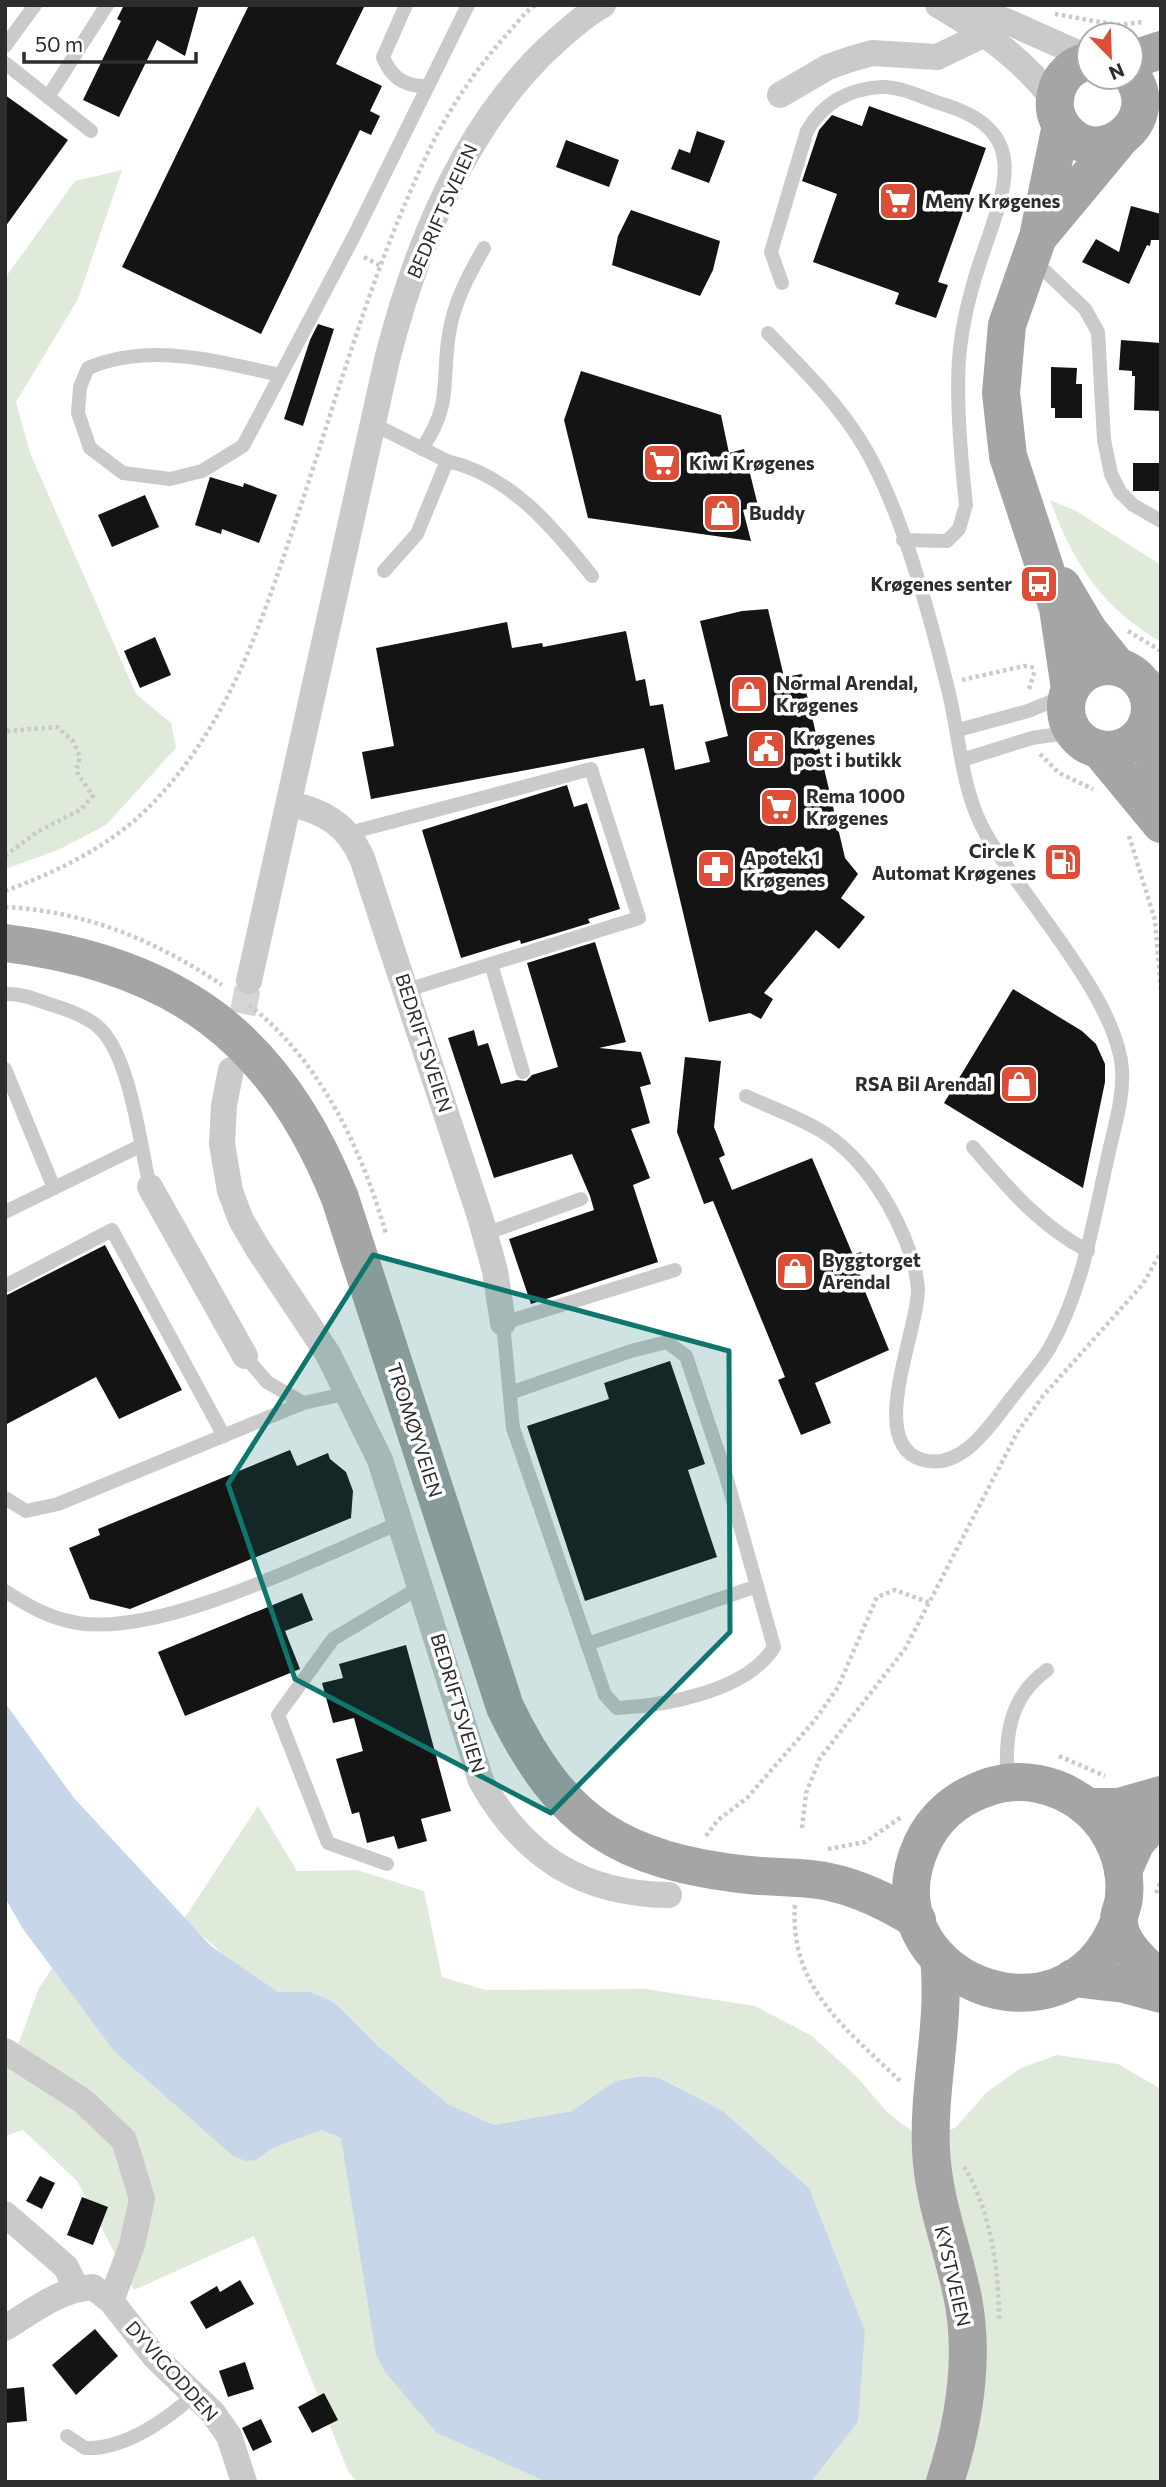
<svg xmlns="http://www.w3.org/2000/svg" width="1166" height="2487" font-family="Commissioner,sans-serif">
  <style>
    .green { fill: #e0eadb }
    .water { fill: #c8d6e9 }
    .building { fill: #141414 }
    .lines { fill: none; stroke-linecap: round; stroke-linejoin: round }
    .street-tunnel { stroke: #d5d5d5; stroke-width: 26; stroke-dasharray: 26 13; stroke-linecap: butt }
    .path { stroke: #cacaca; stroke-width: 4.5; stroke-dasharray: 3.5 3.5; stroke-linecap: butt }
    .lane { stroke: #cacaca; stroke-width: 14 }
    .street { stroke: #cacaca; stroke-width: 26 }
    .primary { stroke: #a5a5a5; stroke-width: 38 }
    .marked { fill: #0f766e; fill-opacity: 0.2; stroke: #0f766e; stroke-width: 5; stroke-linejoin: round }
    .labels { text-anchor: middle; stroke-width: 7; stroke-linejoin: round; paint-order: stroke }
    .poi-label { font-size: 19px; font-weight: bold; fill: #2d2d2d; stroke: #fff; text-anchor: start }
    .street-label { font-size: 19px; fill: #2d2d2d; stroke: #fff }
  </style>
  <rect width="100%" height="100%" fill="#fff"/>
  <!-- green -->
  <g class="green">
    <path d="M 122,170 L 78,299 L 16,402 L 30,453 L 136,694 L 171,723 L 176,748 L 106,825 L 58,850 L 5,869 L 5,278 L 75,181 Z"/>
    <path d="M 1050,500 L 1076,511 L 1161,565 L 1161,642 C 1102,608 1073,563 1050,500 Z"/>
    <path d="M 258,1806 L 297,1871 L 357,1870 L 424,1891 L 442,1977 L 485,1990 L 646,1989 L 755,2006 L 812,2036 L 858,2078 L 887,2112 L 919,2137 L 955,2128 L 987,2092 L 1021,2068 L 1057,2055 L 1118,2064 L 1161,2089 L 1161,2482 L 811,2482 L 858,2422 L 809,2188 L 723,2111 L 661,2078 L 641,2076 L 615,2081 L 573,2111 L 494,2125 L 448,2104 L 378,2046 L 334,2002 L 311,1992 L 278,1992 L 236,1966 L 184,1919 Z"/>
    <path d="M 52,1968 L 113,2050 L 256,2160 L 273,2148 L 321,2130 L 341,2138 L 540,2477 L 547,2482 L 357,2482 L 348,2471 L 254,2236 L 134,2290 L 77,2181 L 23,2130 L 5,2136 L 5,2054 L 16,2051 L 38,1990 Z"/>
  </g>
  <!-- water -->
  <path class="water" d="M 5,1703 L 74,1798 L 211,1946 L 278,1992 L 311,1992 L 334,2002 L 378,2046 L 448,2104 L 494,2125 L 572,2111 L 615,2081 L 641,2076 L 660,2078 L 723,2111 L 809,2188 L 865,2331 L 858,2422 L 811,2482 L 547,2482 L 437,2433 L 385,2372 L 376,2354 L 341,2138 L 321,2130 L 273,2148 L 256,2160 L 246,2161 L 233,2156 L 113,2050 L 23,1929 L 5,1898 Z"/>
  <!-- building -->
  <g class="building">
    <path d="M 124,5 L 199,5 L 185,56 L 157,40 L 119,117 L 83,100 L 121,21 L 117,19 Z"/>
    <path d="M 249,5 L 365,5 L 336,64 L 382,86 L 370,111 L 380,116 L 371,135 L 360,130 L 261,334 L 122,267 Z"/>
    <path d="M 5,95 L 68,140 L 5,227 Z"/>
    <path d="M 869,106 L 986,148 L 938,282 L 948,285 L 936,318 L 895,304 L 899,293 L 813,262 L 837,194 L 802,181 L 819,130 L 832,115 L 862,126 Z"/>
    <path d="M 697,131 L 725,141 L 709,183 L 671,169 L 679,149 L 690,153 Z"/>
    <path d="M 566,140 L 619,160 L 609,187 L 556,167 Z"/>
    <path d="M 1131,206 L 1161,214 L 1161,240 L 1151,240 L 1150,246 L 1147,245 L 1129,284 L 1082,262 L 1096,239 L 1119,252 Z"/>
    <path d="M 631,210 L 720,241 L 713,270 L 700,296 L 612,265 L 618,236 Z"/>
    <path d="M 318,324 L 334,329 L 303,426 L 284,419 L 310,340 Z"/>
    <path d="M 1121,340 L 1161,343 L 1161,411 L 1134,410 L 1135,376 L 1132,376 L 1132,371 L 1119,370 Z"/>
    <path d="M 1051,367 L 1077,368 L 1076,384 L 1082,384 L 1082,418 L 1055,418 L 1055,408 L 1051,408 Z"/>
    <path d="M 581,371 L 721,415 L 729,453 L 744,449 L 758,506 L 743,510 L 751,541 L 588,518 L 564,420 Z"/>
    <rect x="1133" y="463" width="28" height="28"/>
    <path d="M 210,477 L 243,487 L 244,483 L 277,495 L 259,543 L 222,529 L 221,534 L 195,525 Z"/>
    <path d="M 145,495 L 159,527 L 112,547 L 98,515 Z"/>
    <path d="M 768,609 L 784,677 L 802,674 L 845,858 L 858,874 L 841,898 L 865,917 L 839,949 L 816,930 L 764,993 L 773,999 L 761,1019 L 750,1013 L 709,1022 L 644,748 L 371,799 L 362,752 L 394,746 L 376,648 L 507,622 L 512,648 L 542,643 L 543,647 L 626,631 L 636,681 L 645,679 L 650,706 L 663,704 L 675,770 L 710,762 L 705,742 L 728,736 L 700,621 L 742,611 Z"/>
    <path d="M 155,637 L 171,675 L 140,688 L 124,651 Z"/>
    <path d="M 567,785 L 574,807 L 587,803 L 620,909 L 588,919 L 590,923 L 521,944 L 520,940 L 461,958 L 422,830 Z"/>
    <path d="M 595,942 L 626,1042 L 599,1048 L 641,1052 L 651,1084 L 640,1087 L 650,1123 L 631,1129 L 650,1178 L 633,1185 L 658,1262 L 531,1304 L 509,1239 L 594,1210 L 590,1196 L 572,1154 L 494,1178 L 448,1038 L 474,1030 L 478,1046 L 488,1043 L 501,1084 L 517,1080 L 526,1081 L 532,1075 L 558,1067 L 527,963 Z"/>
    <path d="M 1013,989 L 1082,1031 L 1096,1044 L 1105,1064 L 1105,1082 L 1083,1188 L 944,1103 Z"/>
    <path d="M 685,1057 L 721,1061 L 714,1127 L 725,1155 L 719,1158 L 732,1190 L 812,1158 L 853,1255 L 861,1252 L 868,1268 L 860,1272 L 862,1284 L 889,1350 L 815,1383 L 831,1423 L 801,1435 L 778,1380 L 785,1377 L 713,1201 L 704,1204 L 677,1132 Z"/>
    <path d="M 105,1245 L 182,1390 L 119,1419 L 96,1377 L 5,1425 L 5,1296 Z"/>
    <path d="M 670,1361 L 705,1464 L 688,1470 L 717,1557 L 585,1601 L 527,1426 L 609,1399 L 604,1383 Z"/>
    <path d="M 290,1450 L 297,1466 L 328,1453 L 330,1459 L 346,1472 L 353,1491 L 351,1518 L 130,1609 L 90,1599 L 69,1548 L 100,1535 L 98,1529 Z"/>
    <path d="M 302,1593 L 313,1620 L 285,1631 L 300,1669 L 185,1716 L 158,1652 Z"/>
    <path d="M 406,1645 L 451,1811 L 421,1819 L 427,1841 L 398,1849 L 394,1836 L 367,1843 L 359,1812 L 352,1814 L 336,1759 L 363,1751 L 354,1718 L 333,1723 L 322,1683 L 343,1678 L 339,1664 Z"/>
    <path d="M 40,2176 L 55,2183 L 42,2209 L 26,2201 Z"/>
    <path d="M 82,2197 L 108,2207 L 93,2245 L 67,2235 Z"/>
    <path d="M 240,2280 L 254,2304 L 206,2329 L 190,2302 L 217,2286 L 220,2292 Z"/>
    <path d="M 95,2329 L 118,2356 L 76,2395 L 52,2365 Z"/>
    <path d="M 245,2362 L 254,2389 L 228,2397 L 219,2371 Z"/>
    <path d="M 24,2387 L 27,2421 L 5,2423 L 5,2389 Z"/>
    <path d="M 324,2393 L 338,2420 L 312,2433 L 298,2407 Z"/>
    <path d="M 261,2419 L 272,2442 L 253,2451 L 242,2428 Z"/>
  </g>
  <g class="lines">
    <!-- street-tunnel -->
    <path class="street-tunnel" d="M 235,1052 L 249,981"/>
    <!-- path -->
    <g class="path">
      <path d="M 1055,14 L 1117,25 L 1143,22"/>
      <path d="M 364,257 L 381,266"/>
      <path d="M 1128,631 L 1161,651"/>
      <path d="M 962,680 L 1024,666 L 1036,668"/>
      <path d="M 1029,689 L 1035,670"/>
      <path d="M 5,727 L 5,737"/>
      <path d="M 1040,754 L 1059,773 L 1093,789"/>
      <path d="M 1129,836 L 1155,920 L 1161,989"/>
      <path d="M 5,856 L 37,832 L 80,810 L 93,796 L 76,771 L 80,757 L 73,741 L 57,727 L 7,731"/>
      <path d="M 5,891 C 59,871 111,846 152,804 C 229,724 261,624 296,520 C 336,401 370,276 424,161 C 446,113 473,72 509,32 C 517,23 525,12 535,5"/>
      <path d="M 5,907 C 85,911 157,941 222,985"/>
      <path d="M 249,1005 C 320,1060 362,1149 386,1234"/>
      <path d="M 1059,1756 L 1105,1776"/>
      <path d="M 802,1828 L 806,1793 L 820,1758 L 905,1649 L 1017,1433 L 1043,1396 L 1143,1284 L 1161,1252"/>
      <path d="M 706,1836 L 718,1820 L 747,1798 L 815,1720 L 838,1687 L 877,1597 L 895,1590 L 930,1603"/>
      <path d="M 828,1849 L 865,1842 L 901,1817"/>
      <path d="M 1156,1893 L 1161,1881"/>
      <path d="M 795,1905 C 789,1989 848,2030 902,2083"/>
      <path d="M 964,2167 C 991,2210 999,2271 999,2321"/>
    </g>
    <!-- lane -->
    <g class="lane">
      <path d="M 406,5 L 383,57 C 391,78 406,87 427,86"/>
      <path d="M 5,46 L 35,5"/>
      <path d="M 5,63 L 91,131"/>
      <path d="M 48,97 L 107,5"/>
      <path d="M 1045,271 L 1085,309 L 1098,332 L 1104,440 L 1111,474 L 1120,492 L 1133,505 L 1161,521"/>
      <path d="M 782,283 L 771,252 L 807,131 C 823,103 849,89 881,87 C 900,86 924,98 942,104 C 1031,130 1006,186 983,253 C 973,282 965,310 961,341 C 954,385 961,459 966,505 L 959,529 L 947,541 L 903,540"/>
      <path d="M 280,375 C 216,361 151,342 88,368 L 80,387 L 78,413 L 90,448 L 123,473 L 170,479 L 202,471 L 243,446 L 354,236 L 468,5"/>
      <path d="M 373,424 L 447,461 L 417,534 L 384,571"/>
      <path d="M 422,449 C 453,402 441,384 449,334 C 454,302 468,276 484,248"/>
      <path d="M 447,461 C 510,475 554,528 592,576"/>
      <path d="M 1133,673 L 1161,679"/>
      <path d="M 958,730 L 1028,711 L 1067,695"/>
      <path d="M 962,760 L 1032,738 L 1073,732"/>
      <path d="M 349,833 L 591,769 L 639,918 L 407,990"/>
      <path d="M 491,964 L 523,1072"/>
      <path d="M 5,994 C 21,993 37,1000 52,1005 C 66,1009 84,1016 96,1025 C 130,1051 140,1145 150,1187"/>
      <path d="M 5,1069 L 54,1188"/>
      <path d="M 746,1096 C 771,1108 802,1118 826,1134 C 866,1161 895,1209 911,1255 C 915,1265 917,1279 918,1289 C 919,1329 865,1445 923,1460 C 965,1471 994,1419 1017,1391 C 1027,1378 1040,1364 1049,1349 C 1083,1290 1093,1222 1108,1156 C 1114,1128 1124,1098 1122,1069 C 1117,998 1023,899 986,834 C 961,791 960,737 948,689 C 930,616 900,503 860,440 C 835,400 801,367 768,333"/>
      <path d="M 973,1147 C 1008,1188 1040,1226 1088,1251"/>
      <path d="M 5,1212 L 140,1146"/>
      <path d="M 485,1234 L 581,1199"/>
      <path d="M 5,1286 L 112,1230 L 224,1436"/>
      <path d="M 245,1356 L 267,1382 L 303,1403 L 349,1393"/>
      <path d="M 510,1393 L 631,1351 L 667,1342 L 686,1356 L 726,1476 L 774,1647 C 747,1691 665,1706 617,1708 L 605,1695 L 513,1428 L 503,1323 L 675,1270"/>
      <path d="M 5,1498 L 26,1511 L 58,1504 L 303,1403"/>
      <path d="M 5,1591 C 28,1606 51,1619 78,1623 C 163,1637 320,1556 402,1522"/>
      <path d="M 587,1644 L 757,1586"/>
      <path d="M 1008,1781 C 1004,1738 1009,1697 1047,1670"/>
      <path d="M 387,1864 L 328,1843 L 278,1715 L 333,1639 L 422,1586"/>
      <path d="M 67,2436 L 85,2448 C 124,2450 166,2420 193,2396"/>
    </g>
    <!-- street -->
    <g class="street">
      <path d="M 938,5 C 982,31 1024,59 1054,101"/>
      <path d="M 958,5 L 1006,21 L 1089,58"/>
      <path d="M 780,95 L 828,67 L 851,59 L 872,53 L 937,57 L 985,34"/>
      <path d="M 289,804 C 325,811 347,825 362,858 L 481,1220 L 495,1271 L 503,1323"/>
      <path d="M 249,981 L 387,360 C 416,245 467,120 557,40 C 572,27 586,14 603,5"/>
      <path d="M 231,1070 L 224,1105 L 222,1144 L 230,1191 L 241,1220 L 258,1249 L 328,1354 L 380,1460 L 481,1781 C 524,1857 582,1894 669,1895"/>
      <path d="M 150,1187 L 245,1356"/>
      <path d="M 5,2051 L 83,2101 L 124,2140 L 142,2199 L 132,2245 L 111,2301"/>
      <path d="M 5,2214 L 66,2267 L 76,2288"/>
      <path d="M 5,2328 C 33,2311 60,2289 93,2287 L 111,2301 L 155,2357 L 213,2413 L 229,2436 L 244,2482"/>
    </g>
    <!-- primary -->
    <g class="primary">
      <path d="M 1131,60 L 1161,50"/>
      <path d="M 1089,61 C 1072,65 1060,76 1056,93 C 1053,106 1055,118 1064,129 C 1099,173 1165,120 1131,75"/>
      <path d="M 1061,125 L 1038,237 L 1007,325 L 1001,393 L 1008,456 L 1058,608 L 1070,689"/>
      <path d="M 1039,236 L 1118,141"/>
      <path d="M 1062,586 L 1088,630 L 1117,666"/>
      <circle cx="1108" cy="708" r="42"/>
      <path d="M 1147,724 L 1161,789"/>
      <path d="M 1099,749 L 1161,824"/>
      <path d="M 5,943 C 175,964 276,1037 340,1198 L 505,1707 C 561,1824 621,1861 749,1875 C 777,1878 808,1876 834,1883 C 864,1890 891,1904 917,1920"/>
      <path d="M 1087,1807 L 1119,1807 L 1161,1795"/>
      <path d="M 1123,1871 L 1136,1842 L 1161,1814"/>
      <path d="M 1119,1922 C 1064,2061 862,1974 922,1844 C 934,1818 956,1799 983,1789 C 1018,1775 1058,1783 1087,1807 C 1113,1829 1127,1863 1124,1896 C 1124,1905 1118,1914 1119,1922 C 1120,1947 1147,1965 1161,1982"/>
      <path d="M 939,1958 C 946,2022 928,2085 931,2149 C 933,2201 953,2248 963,2299 C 975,2361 964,2423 945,2482"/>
      <path d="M 1073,1978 L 1124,1984 L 1161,1994"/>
    </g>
  </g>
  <!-- marked area -->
  <path class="marked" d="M 373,1255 L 729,1351 L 730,1632 L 551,1813 L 295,1679 L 228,1484 Z"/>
  <!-- icons -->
  <defs>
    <symbol id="supermarket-square" viewBox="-11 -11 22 22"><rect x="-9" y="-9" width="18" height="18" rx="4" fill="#dc4e37" stroke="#fff"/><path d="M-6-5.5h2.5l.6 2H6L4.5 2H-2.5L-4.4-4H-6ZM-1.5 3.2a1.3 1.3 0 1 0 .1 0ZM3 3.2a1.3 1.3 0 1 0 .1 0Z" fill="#fff"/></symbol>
    <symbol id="shop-square" viewBox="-11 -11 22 22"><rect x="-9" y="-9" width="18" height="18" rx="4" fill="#dc4e37" stroke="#fff"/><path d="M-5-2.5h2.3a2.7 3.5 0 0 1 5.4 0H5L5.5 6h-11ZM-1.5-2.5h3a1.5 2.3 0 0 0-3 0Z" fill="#fff"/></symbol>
    <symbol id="bus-square" viewBox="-11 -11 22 22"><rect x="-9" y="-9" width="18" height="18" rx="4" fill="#dc4e37" stroke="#fff"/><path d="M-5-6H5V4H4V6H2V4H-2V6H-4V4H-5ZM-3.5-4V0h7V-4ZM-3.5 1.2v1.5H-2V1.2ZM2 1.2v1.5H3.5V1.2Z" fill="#fff"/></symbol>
    <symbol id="civic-square" viewBox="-11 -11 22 22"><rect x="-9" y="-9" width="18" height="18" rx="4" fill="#dc4e37" stroke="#fff"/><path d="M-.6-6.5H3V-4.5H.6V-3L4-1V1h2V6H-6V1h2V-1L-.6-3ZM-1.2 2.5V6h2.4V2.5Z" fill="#fff"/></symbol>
    <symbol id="fuel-square" viewBox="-11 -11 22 22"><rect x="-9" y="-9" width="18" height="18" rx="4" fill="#dc4e37" stroke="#fff"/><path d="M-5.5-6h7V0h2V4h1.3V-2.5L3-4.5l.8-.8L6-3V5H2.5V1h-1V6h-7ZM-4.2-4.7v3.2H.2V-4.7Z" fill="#fff"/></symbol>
    <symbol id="pharmacy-square" viewBox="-11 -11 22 22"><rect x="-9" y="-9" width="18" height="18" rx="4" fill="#dc4e37" stroke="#fff"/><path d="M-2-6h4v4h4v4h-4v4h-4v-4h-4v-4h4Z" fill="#fff"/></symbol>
  </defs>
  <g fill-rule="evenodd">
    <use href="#supermarket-square" x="876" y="179" width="44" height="44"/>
    <use href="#supermarket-square" x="640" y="441" width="44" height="44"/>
    <use href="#shop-square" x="700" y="491" width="44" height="44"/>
    <use href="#bus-square" x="1017" y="562" width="44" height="44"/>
    <use href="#shop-square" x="727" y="672" width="44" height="44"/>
    <use href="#civic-square" x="744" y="727" width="44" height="44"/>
    <use href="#supermarket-square" x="757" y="785" width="44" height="44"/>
    <use href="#fuel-square" x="1041" y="840" width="44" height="44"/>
    <use href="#pharmacy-square" x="694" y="847" width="44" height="44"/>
    <use href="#shop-square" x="997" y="1062" width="44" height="44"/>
    <use href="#shop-square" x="773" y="1249" width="44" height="44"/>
  </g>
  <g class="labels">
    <!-- poi labels -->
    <g class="poi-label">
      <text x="925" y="208">Meny Krøgenes</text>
      <text x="689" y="470">Kiwi Krøgenes</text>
      <text x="749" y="520">Buddy</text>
      <text x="1012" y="591" text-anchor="end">Krøgenes senter</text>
      <text x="776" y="690">Normal Arendal,<tspan x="776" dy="22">Krøgenes</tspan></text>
      <text x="793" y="745">Krøgenes<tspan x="793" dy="22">post i butikk</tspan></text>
      <text x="806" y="803">Rema 1000<tspan x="806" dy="22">Krøgenes</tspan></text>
      <text x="1036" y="858" text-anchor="end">Circle K<tspan x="1036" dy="22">Automat Krøgenes</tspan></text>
      <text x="743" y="865">Apotek 1<tspan x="743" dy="22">Krøgenes</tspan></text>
      <text x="992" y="1091" text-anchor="end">RSA Bil Arendal</text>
      <text x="822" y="1267">Byggtorget<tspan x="822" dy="22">Arendal</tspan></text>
    </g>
    <!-- street labels -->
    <g class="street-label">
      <text transform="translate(442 211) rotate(-66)" y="7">BEDRIFTSVEIEN</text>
      <text transform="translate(424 1043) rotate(72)" y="7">BEDRIFTSVEIEN</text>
      <text transform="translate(415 1430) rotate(72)" y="7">TROMØYVEIEN</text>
      <text transform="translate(458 1703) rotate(73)" y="7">BEDRIFTSVEIEN</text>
      <text transform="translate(953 2276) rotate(77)" y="7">KYSTVEIEN</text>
      <text transform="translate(172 2371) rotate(48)" y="7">DYVIGODDEN</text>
    </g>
  </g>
  <!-- border -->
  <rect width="1166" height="2487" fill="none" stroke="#2d2d2d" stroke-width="14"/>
  <!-- north arrow -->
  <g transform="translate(1110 56) rotate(157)"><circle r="33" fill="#ffffff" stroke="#ababab" stroke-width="2"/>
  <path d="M0-5L12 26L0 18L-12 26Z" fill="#dc4e37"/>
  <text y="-10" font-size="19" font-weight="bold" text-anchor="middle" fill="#2d2d2d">N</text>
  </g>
  <!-- scale -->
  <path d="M24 52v10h172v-10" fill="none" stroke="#2d2d2d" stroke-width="3.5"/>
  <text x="35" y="52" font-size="21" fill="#2d2d2d" stroke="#ffffff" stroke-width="5" paint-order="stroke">50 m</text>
</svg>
